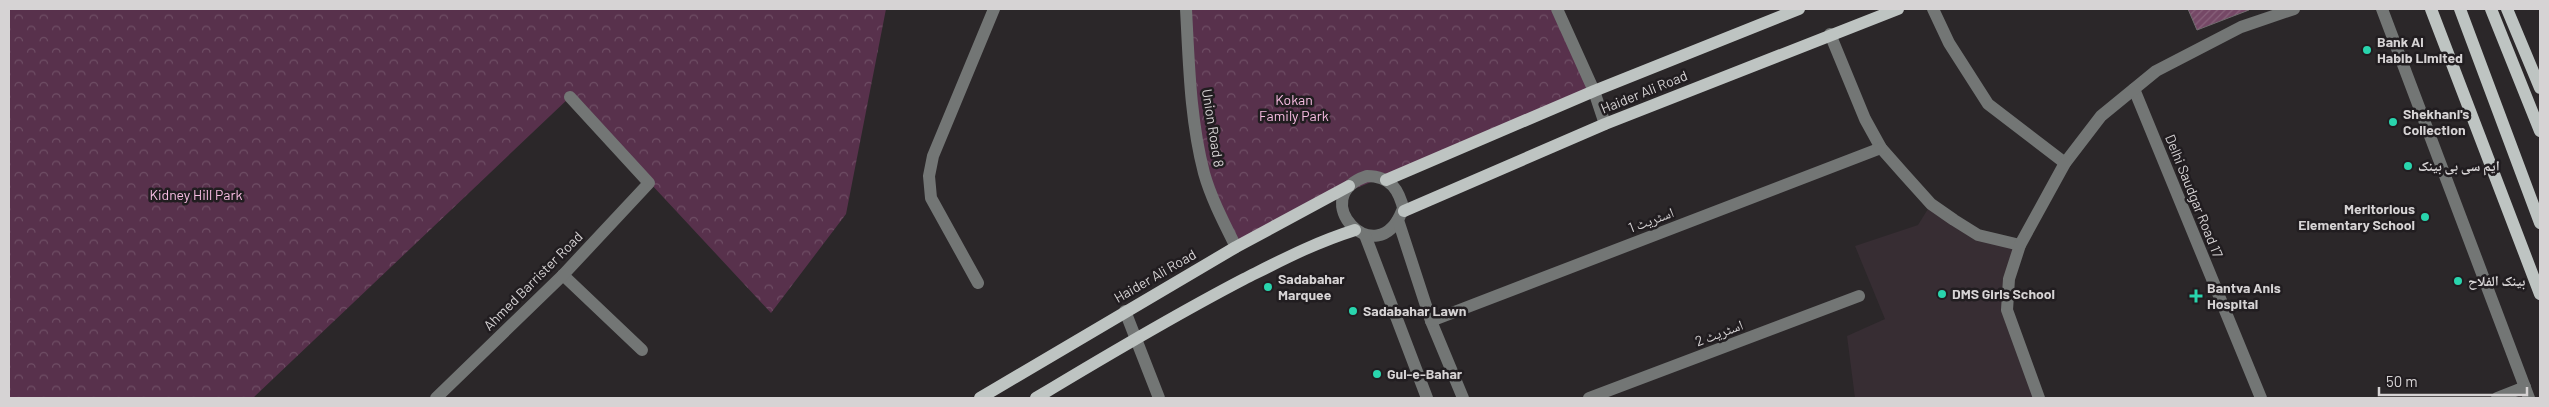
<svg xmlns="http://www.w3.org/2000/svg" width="2549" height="407" font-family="Barlow,'Noto Naskh Arabic',sans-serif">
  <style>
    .built { fill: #372d33 }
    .forest { fill: url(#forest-crowns) }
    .building { fill: url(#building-hatch); stroke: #716c6f }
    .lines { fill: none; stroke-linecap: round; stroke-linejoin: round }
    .minor { stroke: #737675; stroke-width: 12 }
    .major { stroke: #bec4c2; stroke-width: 12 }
    .poi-dot { fill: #29d5ad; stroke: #211d20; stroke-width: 2 }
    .labels { text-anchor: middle; stroke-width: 5; stroke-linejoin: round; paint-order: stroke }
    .poi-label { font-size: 14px; font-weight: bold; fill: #d6d3d4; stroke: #211d20; text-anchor: start }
    .street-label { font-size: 14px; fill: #d6d3d4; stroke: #211d20 }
    .park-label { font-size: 14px; fill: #f8bde3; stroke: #211d20 }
  </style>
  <defs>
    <pattern id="forest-crowns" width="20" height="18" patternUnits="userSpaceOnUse" patternTransform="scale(1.25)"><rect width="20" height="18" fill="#58314c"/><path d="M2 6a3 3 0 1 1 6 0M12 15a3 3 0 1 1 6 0" fill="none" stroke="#6f4e65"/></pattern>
    <pattern id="building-hatch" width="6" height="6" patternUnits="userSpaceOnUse" patternTransform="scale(1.25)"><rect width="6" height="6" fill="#754866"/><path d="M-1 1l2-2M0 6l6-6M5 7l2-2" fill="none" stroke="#88627b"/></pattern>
  </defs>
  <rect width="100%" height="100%" fill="#2b2729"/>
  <!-- built -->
  <path class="built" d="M 1931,204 L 1954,220 L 2020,245 L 2007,310 L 2039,398 L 1855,398 L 1847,336 L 1885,319 L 1855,246 L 1918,225 Z"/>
  <!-- forest -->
  <g class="forest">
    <path d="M 9,9 L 886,9 L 846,214 L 771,313 L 570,97 L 253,398 L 9,398 Z"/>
    <path d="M 1186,9 L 1557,9 L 1594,91 L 1310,207 L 1236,247 L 1204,174 Z"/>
  </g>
  <!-- building -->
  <path class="building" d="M 2188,9 L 2249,9 L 2249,10 L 2197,30 Z"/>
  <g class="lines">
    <!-- minor -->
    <g class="minor">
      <path d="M 1186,9 C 1189,64 1190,119 1204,173 C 1211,198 1224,223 1236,247"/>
      <path d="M 1557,9 L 1594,91 L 1605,124"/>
      <path d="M 1933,9 L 1949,43 L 1988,104 L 2065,163"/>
      <path d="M 2382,9 L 2529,398"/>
      <path d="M 1830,34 L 1865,119 L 1881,148 L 1904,174 L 1931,204 L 1954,220 L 1978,235 L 2020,245"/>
      <path d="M 2134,89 L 2261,398"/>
      <path d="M 1367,176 C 1391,176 1399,190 1404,211 L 1402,211 C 1377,275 1304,197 1367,176 Z"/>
      <path d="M 1398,220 L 1431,321 L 1463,398"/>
      <path d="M 1365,235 L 1427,398"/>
      <path d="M 563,275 L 642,350"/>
      <path d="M 978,283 L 931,198 L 929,176 L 933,156 L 994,9"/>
      <path d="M 1125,311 L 1159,398"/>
      <path d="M 1431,321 L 1881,148"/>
      <path d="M 436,398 L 563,275 L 649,183 L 570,97"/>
      <path d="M 1589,398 L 1859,296"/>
      <path d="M 2039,398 L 2007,310 L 2009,279 L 2020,245 L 2065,163 L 2101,116 L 2156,71 L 2241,27 L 2294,9"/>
      <path d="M 2497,398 L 2525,387"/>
    </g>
    <!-- major -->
    <g class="major">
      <path d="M 2431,9 L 2540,294"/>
      <path d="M 2460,9 L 2540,223"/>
      <path d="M 2491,9 L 2540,131"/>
      <path d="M 2507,9 L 2540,88"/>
      <path d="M 1386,180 L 1594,91 L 1799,9"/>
      <path d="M 1404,211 L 1605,124 L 1898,9"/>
      <path d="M 980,398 L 1236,247 L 1349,186"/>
      <path d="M 1036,398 C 1104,357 1173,316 1244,279 C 1282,260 1314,243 1355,230"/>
    </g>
  </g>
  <!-- markers -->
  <g class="poi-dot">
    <circle cx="2367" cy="50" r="5"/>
    <circle cx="2393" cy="122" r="5"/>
    <circle cx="2408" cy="166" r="5"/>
    <circle cx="2425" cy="217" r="5"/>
    <circle cx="2458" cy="281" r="5"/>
    <circle cx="1268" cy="287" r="5"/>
    <circle cx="1942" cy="294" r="5"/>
    <path d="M2193.5 288.5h5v5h5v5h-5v5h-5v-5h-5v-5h5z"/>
    <circle cx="1353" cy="311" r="5"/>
    <circle cx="1377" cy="374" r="5"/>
  </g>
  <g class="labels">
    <!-- poi labels -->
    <g class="poi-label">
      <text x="2377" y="47">Bank Al<tspan x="2377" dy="16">Habib Limited</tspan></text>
      <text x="2403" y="119">Shekhani's<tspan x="2403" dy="16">Collection</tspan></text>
      <text x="2418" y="171">ایم سی بی بینک</text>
      <text x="2415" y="214" text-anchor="end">Meritorious<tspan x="2415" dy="16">Elementary School</tspan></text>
      <text x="1278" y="284">Sadabahar<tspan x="1278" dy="16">Marquee</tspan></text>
      <text x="2468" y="286">بینک الفلاح</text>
      <text x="2207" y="293">Bantva Anis<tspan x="2207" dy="16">Hospital</tspan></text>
      <text x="1952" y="299">DMS Girls School</text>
      <text x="1363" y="316">Sadabahar Lawn</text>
      <text x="1387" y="379">Gul-e-Bahar</text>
    </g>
    <!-- street labels -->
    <g class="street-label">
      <text transform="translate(1644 92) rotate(-22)" y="5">Haider Ali Road</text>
      <text transform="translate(1213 128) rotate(81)" y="5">Union Road 8</text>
      <text transform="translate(2194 196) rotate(68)" y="5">Delhi Saudgar Road 17</text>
      <text transform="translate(1651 220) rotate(-21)" y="5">اسٹریٹ 1</text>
      <text transform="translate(1155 276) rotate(-30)" y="5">Haider Ali Road</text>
      <text transform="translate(533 281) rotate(-45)" y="5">Ahmed Barrister Road</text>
      <text transform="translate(1719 333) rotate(-21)" y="5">اسٹریٹ 2</text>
    </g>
    <!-- park labels -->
    <g class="park-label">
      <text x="1294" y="105">Kokan<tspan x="1294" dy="16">Family Park</tspan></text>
      <text x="196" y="200">Kidney Hill Park</text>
    </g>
  </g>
  <!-- border -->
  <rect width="2549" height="407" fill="none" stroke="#d6d3d4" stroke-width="20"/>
  <!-- scale -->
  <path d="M2379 387v8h148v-8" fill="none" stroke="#d6d3d4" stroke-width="2.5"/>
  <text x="2386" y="387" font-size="15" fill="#d6d3d4" stroke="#211d20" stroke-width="4" paint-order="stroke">50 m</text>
</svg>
